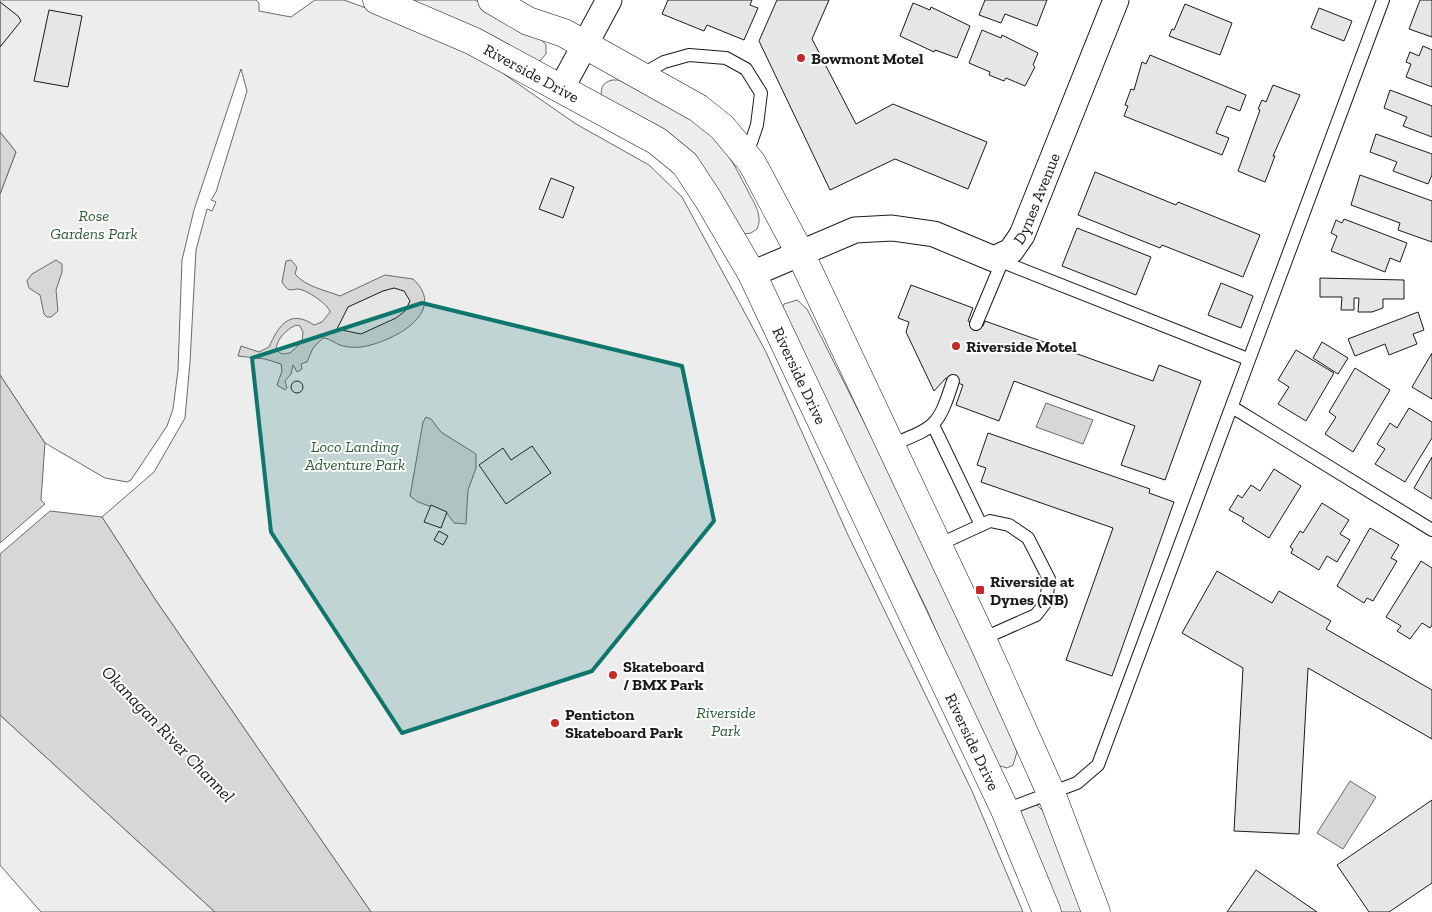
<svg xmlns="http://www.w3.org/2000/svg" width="1432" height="912" font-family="'Zilla Slab',serif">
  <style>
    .green { fill: #ededed; stroke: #6a6a6a }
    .water { fill: #d7d7d7; stroke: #6a6a6a; fill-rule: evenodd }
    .building { fill: #e6e6e6; stroke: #1a1a1a }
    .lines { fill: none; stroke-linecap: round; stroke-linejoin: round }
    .service-casing { stroke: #1a1a1a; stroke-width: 14 }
    .minor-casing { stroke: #1a1a1a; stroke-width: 27 }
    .tertiary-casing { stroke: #1a1a1a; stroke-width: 29 }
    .service { stroke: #fff; stroke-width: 12 }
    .minor { stroke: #fff; stroke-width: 25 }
    .tertiary { stroke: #fff; stroke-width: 28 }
    .marked { fill: #0f766e; fill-opacity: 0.2; stroke: #0f766e; stroke-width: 4; stroke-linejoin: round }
    .poi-dot { fill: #c62828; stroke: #fff; stroke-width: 2 }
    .labels { text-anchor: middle; stroke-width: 4; stroke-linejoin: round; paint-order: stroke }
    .poi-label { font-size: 16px; font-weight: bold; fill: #1a1a1a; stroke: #fff; text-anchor: start }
    .street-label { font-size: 16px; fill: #1a1a1a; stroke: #fff }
    .park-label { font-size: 16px; font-style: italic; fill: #2b5a34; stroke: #fff }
    .water-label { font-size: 18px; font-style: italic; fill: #1a1a1a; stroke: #fff }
  </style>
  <rect width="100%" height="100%" fill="#fff"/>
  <!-- green -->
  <g class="green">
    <path d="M 0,0 L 256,0 L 259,3 L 259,11 L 291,17 L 315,0 L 344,0 L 407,23 L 488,63 L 576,124 L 649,165 L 682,197 L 766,352 L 848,535 L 972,791 L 1023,912 L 371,912 L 157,602 L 102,517 L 154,472 L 185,418 L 190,362 L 196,250 L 207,209 L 212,211 L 216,202 L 211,200 L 216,192 L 247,91 L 241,69 L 194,210 L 182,260 L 178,370 L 173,409 L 167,426 L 131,480 L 127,482 L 105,478 L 45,443 L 0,375 L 0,194 L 16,152 L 0,132 Z"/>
    <path d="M 408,0 L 475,0 L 541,39 L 546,45 L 546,54 L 540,61 L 535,62 Z"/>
    <path d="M 612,80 L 619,80 C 654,98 697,116 722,147 C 733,161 741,178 749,193 C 755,205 763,216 757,229 L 751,233 L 744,234 L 718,195 L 708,174 L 686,152 L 602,101 C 600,90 601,83 612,80 Z"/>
    <path d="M 797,300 L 807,309 L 916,525 L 1006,723 L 1017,752 L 1013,765 L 1007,768 L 994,764 L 927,610 L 781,309 L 784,304 Z"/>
    <path d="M 0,715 L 215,912 L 41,912 L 0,865 Z"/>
    <path d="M 1032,804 L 1037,805 L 1043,811 L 1085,912 L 1056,912 L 1019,810 Z"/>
  </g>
  <!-- water -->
  <g class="water">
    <path d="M 0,132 L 16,152 L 0,194 Z"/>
    <path d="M 56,260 L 62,264 L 62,272 L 56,290 L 58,311 L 51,317 L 47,317 L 44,314 L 40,295 L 29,288 L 27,281 L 32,274 Z"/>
    <path d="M 291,260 L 297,267 L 295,274 C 306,287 325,290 340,296 L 385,275 L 413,279 C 450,313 390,343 361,347 C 352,348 341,347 334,342 C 329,340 328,338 323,338 L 313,348 L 307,362 L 301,364 L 302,369 L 297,372 L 293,365 L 291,374 L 285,381 L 287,388 L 285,390 L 277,385 L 282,371 L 281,364 L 265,359 L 238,356 L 241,346 L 259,352 L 269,347 C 278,327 289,308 314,325 L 322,322 L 330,312 C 328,304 307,290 298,289 C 298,289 291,290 290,290 C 286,289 284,285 282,282 L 286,261 ZM 296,325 L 300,326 L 303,332 L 302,342 L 290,353 L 282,354 L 276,350 C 277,338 286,330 296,325 Z"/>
    <path d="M 0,375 L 45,443 L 41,500 L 45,504 L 0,543 Z"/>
    <path d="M 1046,403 L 1093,420 L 1083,444 L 1036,427 Z"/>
    <path d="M 426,417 L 431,419 L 441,432 L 476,454 L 476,468 L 468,490 L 466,524 L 454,523 L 446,512 L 418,502 L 410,496 L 423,422 Z"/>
    <path d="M 50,511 L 102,517 L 157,602 L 371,912 L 215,912 L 0,715 L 0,554 Z"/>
    <path d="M 1350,781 L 1376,797 L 1343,849 L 1317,833 Z"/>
  </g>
  <!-- building -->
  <g class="building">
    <path d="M 668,0 L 752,0 L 750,5 L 758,8 L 744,40 L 707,25 L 704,31 L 662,14 Z"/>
    <path d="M 777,0 L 829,0 L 812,39 L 856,124 L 893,104 L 987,142 L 968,189 L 895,159 L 830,190 L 759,41 Z"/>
    <path d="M 985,0 L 1047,0 L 1037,26 L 1005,14 L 1001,23 L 979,15 Z"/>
    <path d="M 1420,0 L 1432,0 L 1432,37 L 1409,29 Z"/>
    <path d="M 0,2 L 18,16 L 21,21 L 0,47 Z"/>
    <path d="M 913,3 L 930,10 L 931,7 L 970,26 L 957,58 L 935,50 L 934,52 L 900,36 Z"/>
    <path d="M 1185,4 L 1232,23 L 1220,55 L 1169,36 L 1172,29 L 1174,30 Z"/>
    <path d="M 1319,8 L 1352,21 L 1344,41 L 1311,28 Z"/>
    <path d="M 49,10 L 82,16 L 68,87 L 34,81 Z"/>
    <path d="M 982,30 L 1001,38 L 1002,35 L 1038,53 L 1033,65 L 1035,67 L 1025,86 L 1006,78 L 1004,81 L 989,75 L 990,72 L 969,63 Z"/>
    <path d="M 1423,46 L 1432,50 L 1432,87 L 1406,77 L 1411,64 L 1406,62 L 1410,52 L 1419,56 Z"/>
    <path d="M 1150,55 L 1246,95 L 1240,111 L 1227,106 L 1216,133 L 1229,138 L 1222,155 L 1124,116 L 1128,106 L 1125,105 L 1131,89 L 1134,90 L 1142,62 L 1146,64 Z"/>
    <path d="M 1273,85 L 1300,95 L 1273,156 L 1275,156 L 1265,182 L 1238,171 L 1260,110 L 1258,109 L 1262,100 L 1266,102 Z"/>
    <path d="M 1390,90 L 1432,106 L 1432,137 L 1403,126 L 1407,117 L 1384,108 Z"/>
    <path d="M 1376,134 L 1432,154 L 1432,175 L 1428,184 L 1393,171 L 1397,162 L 1370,152 Z"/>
    <path d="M 1095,172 L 1176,205 L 1178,202 L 1260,235 L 1243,277 L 1162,245 L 1160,248 L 1078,215 Z"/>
    <path d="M 1360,175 L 1432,201 L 1432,242 L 1398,230 L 1400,223 L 1351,205 Z"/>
    <path d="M 551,178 L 574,187 L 563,218 L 539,209 Z"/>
    <path d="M 1344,219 L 1407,243 L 1400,262 L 1390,258 L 1385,272 L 1331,251 L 1337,236 L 1331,233 L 1336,220 L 1342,223 Z"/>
    <path d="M 1077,228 L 1151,257 L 1136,295 L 1062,266 Z"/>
    <path d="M 1320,278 L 1404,280 L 1404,299 L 1383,299 L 1383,308 L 1372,312 L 1358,312 L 1359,298 L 1354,298 L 1354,310 L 1341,310 L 1342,297 L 1320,297 Z"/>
    <path d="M 1221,283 L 1253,296 L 1241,328 L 1208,315 Z"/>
    <path d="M 911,285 L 973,308 L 968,321 L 983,326 L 985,321 L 1153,381 L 1159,365 L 1201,381 L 1165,480 L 1121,465 L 1135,426 L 1014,381 L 999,421 L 956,405 L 963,385 L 946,378 L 934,391 L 906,332 L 909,322 L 898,318 Z"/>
    <path d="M 394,288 L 404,291 L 410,301 L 405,311 L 396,318 L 361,334 L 337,329 L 348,307 L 383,291 Z"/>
    <path d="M 1418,312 L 1424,330 L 1413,334 L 1417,344 L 1389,355 L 1385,344 L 1355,356 L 1348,339 Z"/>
    <path d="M 1322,342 L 1348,358 L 1338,374 L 1313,358 Z"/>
    <path d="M 1296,350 L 1334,373 L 1306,421 L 1278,404 L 1289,387 L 1278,380 Z"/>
    <path d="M 1432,353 L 1432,399 L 1412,387 Z"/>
    <path d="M 1355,368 L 1390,390 L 1353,452 L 1325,434 L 1336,417 L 1329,412 Z"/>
    <circle cx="297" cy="387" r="6"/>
    <path d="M 1409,408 L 1432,422 L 1432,438 L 1405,482 L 1375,464 L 1385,449 L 1377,444 L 1390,423 L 1397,428 Z"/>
    <path d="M 988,433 L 1150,489 L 1149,493 L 1174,502 L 1112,676 L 1066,660 L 1113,528 L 981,482 L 986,468 L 977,465 Z"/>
    <path d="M 532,446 L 551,473 L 506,504 L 479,465 L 503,448 L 511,460 Z"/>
    <path d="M 1432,457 L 1432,499 L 1414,488 Z"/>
    <path d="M 1274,469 L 1301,486 L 1269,538 L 1242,521 L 1244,518 L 1229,510 L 1238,495 L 1242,498 L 1251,485 L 1260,491 Z"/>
    <path d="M 1322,503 L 1349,520 L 1340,534 L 1350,540 L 1337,562 L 1327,556 L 1319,570 L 1291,553 L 1293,549 L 1290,547 L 1300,531 L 1303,533 Z"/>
    <path d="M 431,505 L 447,512 L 441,528 L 424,522 Z"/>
    <path d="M 1370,528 L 1399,545 L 1391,558 L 1397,561 L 1373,601 L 1367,598 L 1364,603 L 1337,586 Z"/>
    <path d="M 439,531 L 448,536 L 443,545 L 434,540 Z"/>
    <path d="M 1421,561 L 1432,568 L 1432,625 L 1430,628 L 1422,623 L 1410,639 L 1397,631 L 1401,626 L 1386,617 Z"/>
    <path d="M 1217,571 L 1272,603 L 1279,591 L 1331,621 L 1326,629 L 1432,690 L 1432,739 L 1308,668 L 1299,834 L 1234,831 L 1243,668 L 1182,633 Z"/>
    <path d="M 1432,800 L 1432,883 L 1389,912 L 1369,912 L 1337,865 Z"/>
    <path d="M 1256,870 L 1317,912 L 1227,912 Z"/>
  </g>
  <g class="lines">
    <defs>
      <g id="service">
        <path d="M 641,75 L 664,62 L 689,55 L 726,58 L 746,69 L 761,93 L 757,125 L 746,157"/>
        <path d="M 995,259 L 1248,359"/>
        <path d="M 976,324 L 1002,262"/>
        <path d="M 1232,407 L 1432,530"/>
        <path d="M 933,425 L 981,525"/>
        <path d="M 891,445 C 935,427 938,428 953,381"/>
        <path d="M 938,545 L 990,521 L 1009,525 L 1028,538 L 1049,579 L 1046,602 L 1036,615 L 982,639"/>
        <path d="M 1005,810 L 1077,783 L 1098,765 L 1383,0"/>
      </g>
      <g id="minor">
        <path d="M 561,89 L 609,0"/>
        <path id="s1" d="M 752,274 L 855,230 L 892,228 L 934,234 L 994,259 L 1011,251 L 1022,235 L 1116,0"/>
      </g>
      <g id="tertiary">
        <path id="s2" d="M 377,0 L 473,41 L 657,141 L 685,164 L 708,199 L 752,274 L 1005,810 L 1047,912"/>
        <path d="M 492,0 L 528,21 L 564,33 L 698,108 L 722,127 L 752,163 L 800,253 L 982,639 L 1051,793 L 1096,912"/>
      </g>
    </defs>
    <!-- service casing -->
    <use href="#service" class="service-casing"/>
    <!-- minor casing -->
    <use href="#minor" class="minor-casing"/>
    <!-- tertiary casing -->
    <use href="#tertiary" class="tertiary-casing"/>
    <!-- service -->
    <use href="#service" class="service"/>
    <!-- minor -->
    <use href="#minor" class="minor"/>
    <!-- tertiary -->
    <use href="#tertiary" class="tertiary"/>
  </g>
  <!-- marked area -->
  <path class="marked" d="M 422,303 L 682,366 L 714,521 L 592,671 L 402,733 L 271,532 L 252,358 Z"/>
  <!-- markers -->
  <g class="poi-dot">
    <circle cx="801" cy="58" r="5"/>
    <circle cx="956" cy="346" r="5"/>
    <rect x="975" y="585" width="10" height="10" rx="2.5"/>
    <circle cx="613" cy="675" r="5"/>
    <circle cx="555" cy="723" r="5"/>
  </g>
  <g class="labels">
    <!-- poi labels -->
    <g class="poi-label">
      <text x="811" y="64">Bowmont Motel</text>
      <text x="966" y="352">Riverside Motel</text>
      <text x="990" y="587">Riverside at<tspan x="990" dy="18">Dynes (NB)</tspan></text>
      <text x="623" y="672">Skateboard<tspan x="623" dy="18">/ BMX Park</tspan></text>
      <text x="565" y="720">Penticton<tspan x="565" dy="18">Skateboard Park</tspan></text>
    </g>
    <!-- street labels -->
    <g class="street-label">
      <text dy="6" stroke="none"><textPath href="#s2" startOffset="171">Riverside Drive</textPath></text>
      <text dy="6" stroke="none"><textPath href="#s1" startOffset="334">Dynes Avenue</textPath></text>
      <text dy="6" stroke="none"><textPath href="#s2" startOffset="591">Riverside Drive</textPath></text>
      <text dy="6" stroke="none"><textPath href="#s2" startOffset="996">Riverside Drive</textPath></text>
    </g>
    <!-- park labels -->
    <g class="park-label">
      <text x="94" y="221">Rose<tspan x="94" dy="18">Gardens Park</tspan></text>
      <text x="355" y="452">Loco Landing<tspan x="355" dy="18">Adventure Park</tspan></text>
      <text x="726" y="718">Riverside<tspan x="726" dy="18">Park</tspan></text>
    </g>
    <!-- water labels -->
    <g class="water-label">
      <text transform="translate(168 734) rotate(46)" y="6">Okanagan River Channel</text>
    </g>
  </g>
</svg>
